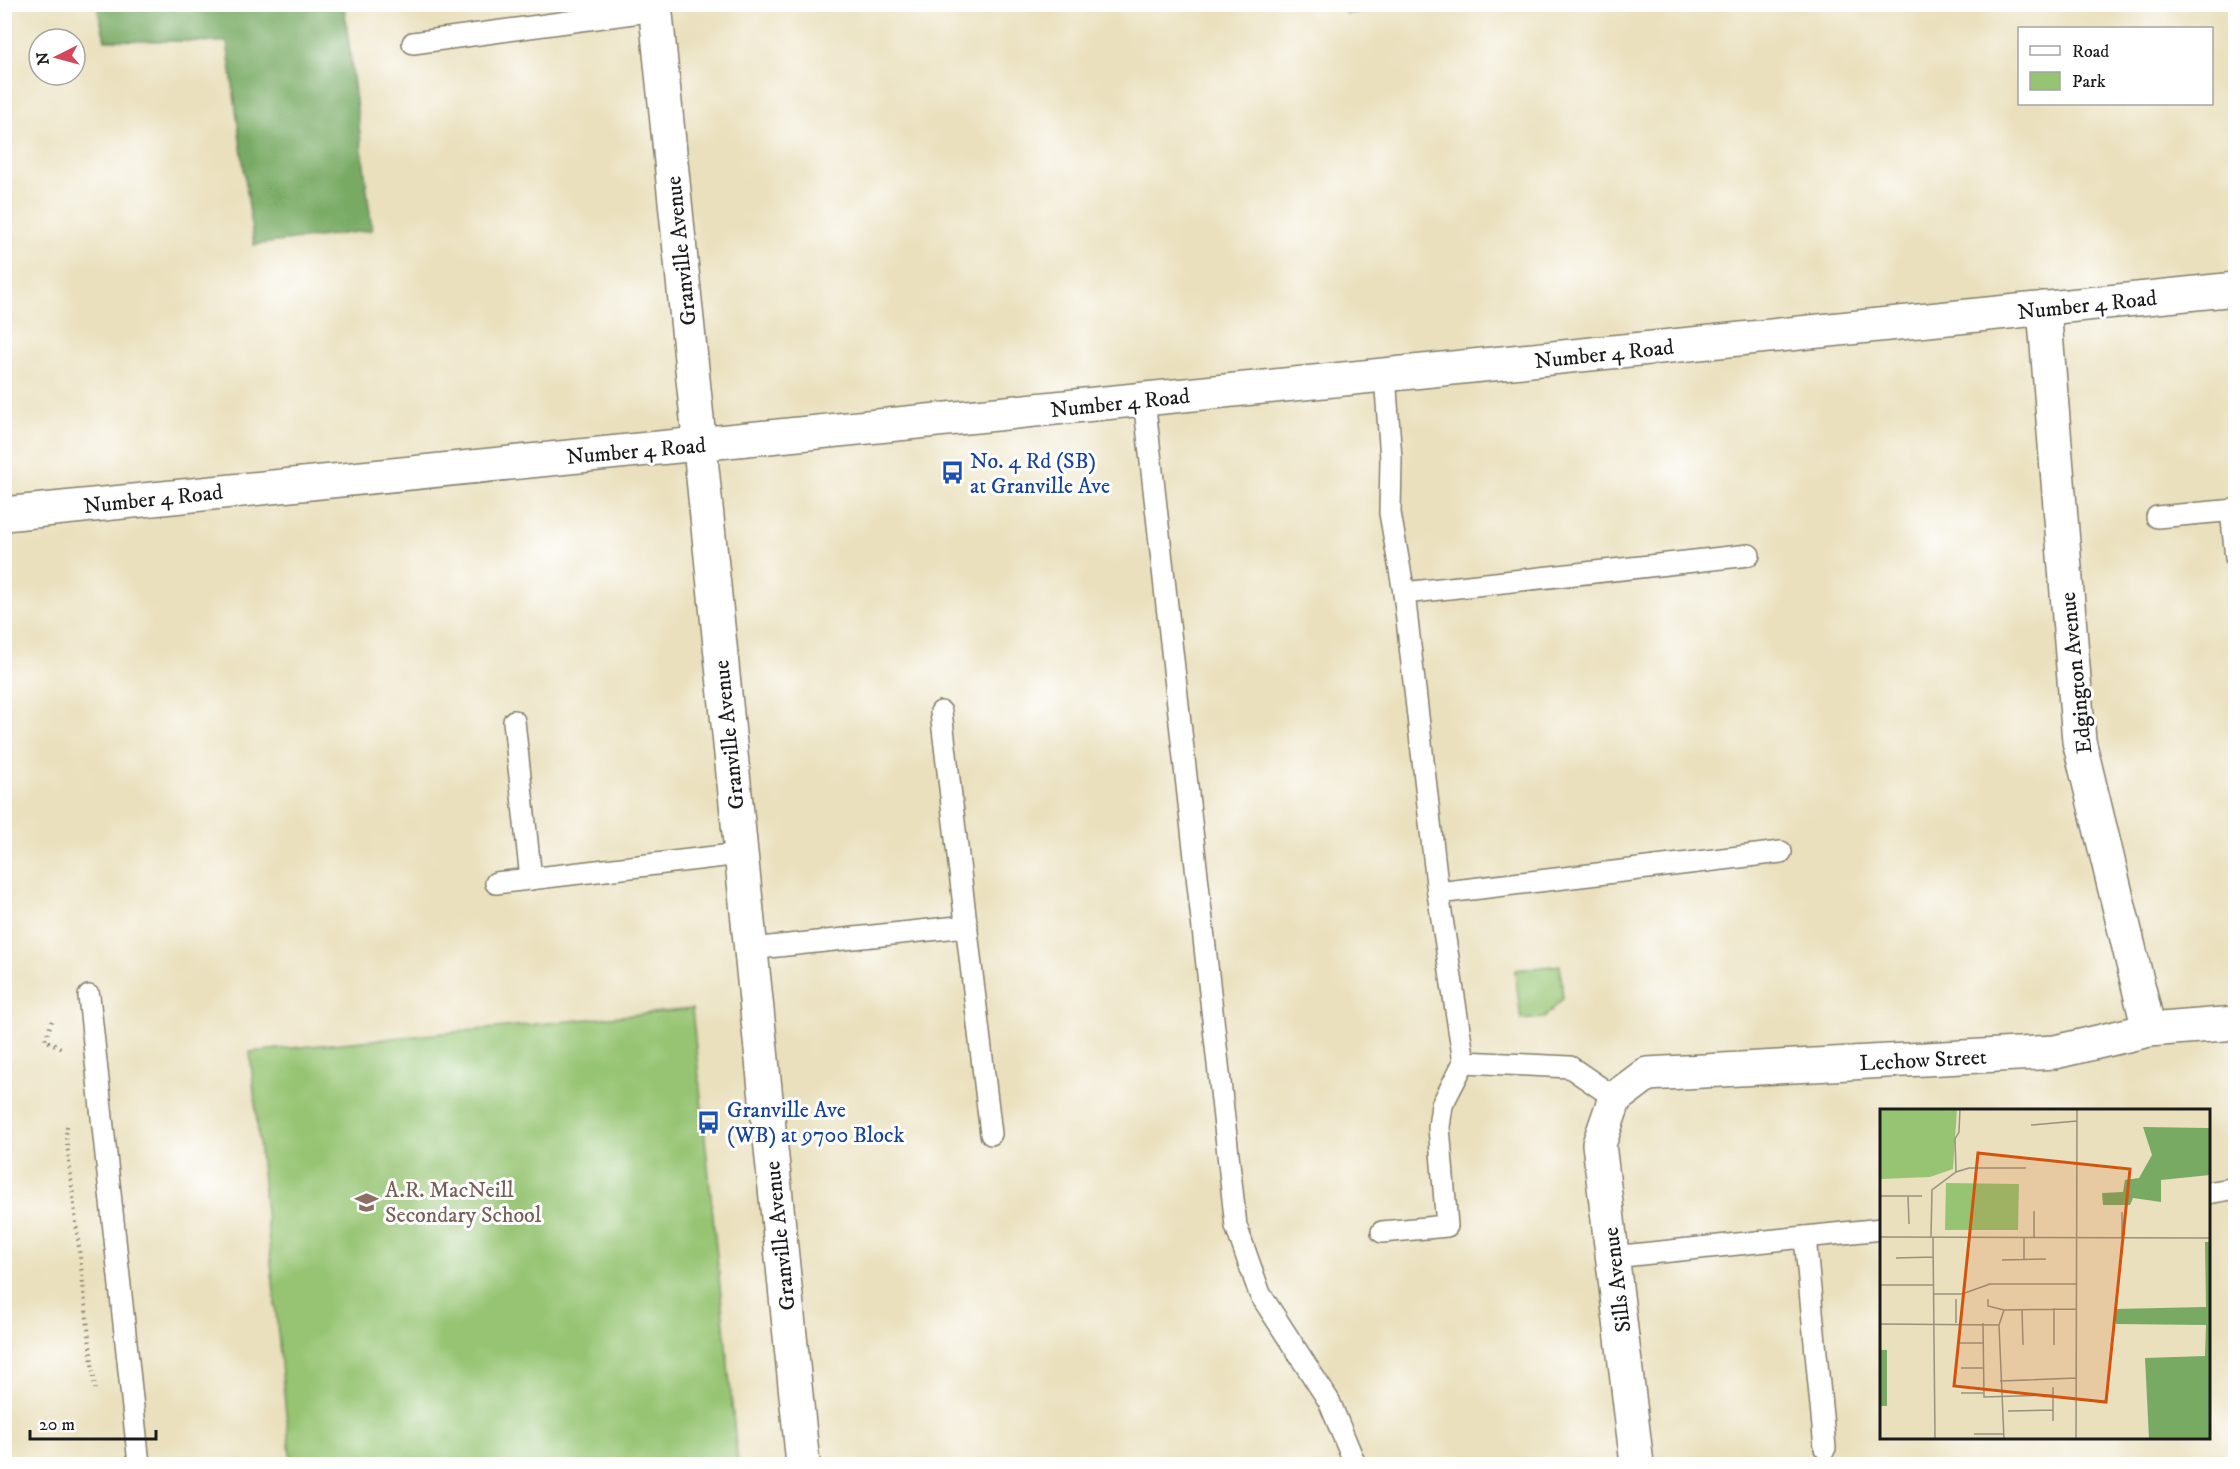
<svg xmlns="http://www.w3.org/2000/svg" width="2240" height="1469" font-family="'IM FELL DW Pica',serif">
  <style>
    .green { fill: #96c472; stroke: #597047; stroke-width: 1.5 }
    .forest { fill: #78aa64; stroke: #4a6340; stroke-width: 1.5 }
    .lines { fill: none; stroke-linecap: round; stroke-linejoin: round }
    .lane-casing { stroke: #837e6c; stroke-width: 24 }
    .street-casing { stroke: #837e6c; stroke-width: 36 }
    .secondary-casing { stroke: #837e6c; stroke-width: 36 }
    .path { stroke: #837e6c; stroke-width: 4; stroke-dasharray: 1.5 4.5; stroke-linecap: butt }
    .lane { stroke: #fff; stroke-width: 21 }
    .street { stroke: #fff; stroke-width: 33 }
    .secondary { stroke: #fff; stroke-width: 33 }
    .labels { text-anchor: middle; stroke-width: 6; stroke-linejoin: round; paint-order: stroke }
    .street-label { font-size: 22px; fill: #1c1c1c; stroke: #fff }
    .transit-label { font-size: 22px; fill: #164399; stroke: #fff; text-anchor: start }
    .education-label { font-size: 22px; fill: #785e54; stroke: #fff; text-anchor: start }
    .inset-road { fill: none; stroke: #98927d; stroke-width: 1.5 }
    .view { fill: #d4530e; fill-opacity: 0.15; stroke: #d4530e; stroke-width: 3 }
    .inset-edge { fill: none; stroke: #1c1c1c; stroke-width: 3 }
  </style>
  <rect width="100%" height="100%" fill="#fff"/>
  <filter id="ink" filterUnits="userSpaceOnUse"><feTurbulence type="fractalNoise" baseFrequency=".0167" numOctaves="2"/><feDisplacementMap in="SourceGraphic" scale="12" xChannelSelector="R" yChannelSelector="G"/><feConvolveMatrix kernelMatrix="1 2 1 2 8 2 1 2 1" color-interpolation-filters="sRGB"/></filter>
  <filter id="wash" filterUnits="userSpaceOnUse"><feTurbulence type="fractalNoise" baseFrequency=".008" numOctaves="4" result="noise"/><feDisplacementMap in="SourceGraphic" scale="24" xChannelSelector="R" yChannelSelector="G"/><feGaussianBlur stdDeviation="1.35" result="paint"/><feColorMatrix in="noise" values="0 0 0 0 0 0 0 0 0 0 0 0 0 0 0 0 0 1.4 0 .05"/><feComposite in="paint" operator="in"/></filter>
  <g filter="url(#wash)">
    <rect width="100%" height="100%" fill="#eae0bd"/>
    <!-- green -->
    <g class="green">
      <path d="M 1560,965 L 1563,998 L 1544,1018 L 1521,1020 L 1515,970 Z"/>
      <path d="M 692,1009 L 738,1464 L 291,1464 L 250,1052 Z"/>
    </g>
    <!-- forest -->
    <g class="forest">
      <path d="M 1343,4 L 1390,4 L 1390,5 L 1346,14 Z"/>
      <path d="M 97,5 L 344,5 L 372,230 L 254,245 L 227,42 L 105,40 Z"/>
    </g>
  </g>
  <g filter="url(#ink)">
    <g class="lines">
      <defs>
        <g id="lane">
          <path d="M 413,43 L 655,10"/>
          <path d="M 1385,375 L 1391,459 L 1390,513 L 1404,593 L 1438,893 L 1464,1062 L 1570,1067 L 1615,1098"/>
          <path d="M 1144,399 L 1236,1226 L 1260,1294 L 1329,1401 L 1355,1464"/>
          <path d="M 2231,511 L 2236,558"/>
          <path d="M 2157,517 L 2236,510"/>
          <path d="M 1404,593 L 1749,555"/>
          <path d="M 941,712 L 991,1134"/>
          <path d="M 514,721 L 531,879"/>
          <path d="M 496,883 L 740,854"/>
          <path d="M 1438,893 L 1781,852"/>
          <path d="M 750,949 L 967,926"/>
          <path d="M 89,996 L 139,1464"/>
          <path d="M 2208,1193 L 2236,1188"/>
          <path d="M 1382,1232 L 1447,1226 L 1439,1127 L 1442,1105 L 1464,1062"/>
          <path d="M 1805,1237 L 1825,1448"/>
          <path d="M 1613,1257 L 1882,1229"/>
        </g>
        <g id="street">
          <path d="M 2044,308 L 2079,741 L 2149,1030"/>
          <path d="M 1637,1464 L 1599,1144 L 1615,1098 L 1647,1074 L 2055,1052 L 2149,1030 L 2236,1023"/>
        </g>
        <g id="secondary">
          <path d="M 655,4 L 803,1464"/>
          <path d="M 4,514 L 2236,289"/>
        </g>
      </defs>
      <!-- lane casing -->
      <use href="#lane" class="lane-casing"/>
      <!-- street casing -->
      <use href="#street" class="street-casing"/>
      <!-- secondary casing -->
      <use href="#secondary" class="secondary-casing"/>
      <!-- path -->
      <g class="path">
        <path d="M 52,1021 L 45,1040 L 61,1048"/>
        <path d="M 67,1126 L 66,1135 L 95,1389"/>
      </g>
      <!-- lane -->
      <use href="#lane" class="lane"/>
      <!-- street -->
      <use href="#street" class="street"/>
      <!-- secondary -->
      <use href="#secondary" class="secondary"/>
    </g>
  </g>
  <!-- icons -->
  <defs>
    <symbol id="bus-bare" viewBox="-9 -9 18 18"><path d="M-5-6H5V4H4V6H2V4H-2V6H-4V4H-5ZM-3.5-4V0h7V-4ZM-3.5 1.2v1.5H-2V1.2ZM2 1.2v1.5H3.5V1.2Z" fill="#1a4fb4" stroke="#fff" stroke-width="2.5" paint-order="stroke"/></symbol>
    <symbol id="school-bare" viewBox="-9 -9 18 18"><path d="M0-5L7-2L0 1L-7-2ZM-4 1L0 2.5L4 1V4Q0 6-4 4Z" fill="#8d6e63" stroke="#fff" stroke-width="2.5" paint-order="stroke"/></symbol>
  </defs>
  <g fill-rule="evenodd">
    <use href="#bus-bare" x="936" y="456" width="33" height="33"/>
    <use href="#bus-bare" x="692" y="1106" width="33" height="33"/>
    <use href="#school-bare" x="350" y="1186" width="33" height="33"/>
  </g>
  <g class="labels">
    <!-- street labels -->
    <g class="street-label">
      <text transform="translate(680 251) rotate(-96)" y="8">Granville Avenue</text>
      <text transform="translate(2087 304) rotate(-6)" y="8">Number 4 Road</text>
      <text transform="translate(1604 353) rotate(-6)" y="8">Number 4 Road</text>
      <text transform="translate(1120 402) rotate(-6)" y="8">Number 4 Road</text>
      <text transform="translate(636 450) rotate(-5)" y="8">Number 4 Road</text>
      <text transform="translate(153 498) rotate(-6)" y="8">Number 4 Road</text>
      <text transform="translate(2075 673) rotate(-96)" y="8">Edgington Avenue</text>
      <text transform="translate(728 735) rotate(-96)" y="8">Granville Avenue</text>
      <text transform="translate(1923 1059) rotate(-3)" y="8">Lechow Street</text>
      <text transform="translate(779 1236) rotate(-96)" y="8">Granville Avenue</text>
      <text transform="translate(1616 1280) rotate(-97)" y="8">Sills Avenue</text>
    </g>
    <!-- transit labels -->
    <g class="transit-label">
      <text x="970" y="468">No. 4 Rd (SB)<tspan x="970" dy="25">at Granville Ave</tspan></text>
      <text x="727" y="1117">Granville Ave<tspan x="727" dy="25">(WB) at 9700 Block</tspan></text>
    </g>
    <!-- education labels -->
    <g class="education-label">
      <text x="385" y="1197">A.R. MacNeill<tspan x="385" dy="25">Secondary School</tspan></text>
    </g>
  </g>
  <!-- overview -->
  <g transform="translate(1880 1109)">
    <rect width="330" height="330" fill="#eae0bd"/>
    <path d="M 0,0 L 77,0 L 73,60 L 50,68 L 0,70 ZM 66,74 L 139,75 L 138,121 L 65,121 Z" fill="#96c472"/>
    <path d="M 263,18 L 330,19 L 330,66 L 281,71 L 281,93 L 253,89 L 250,96 L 223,96 L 222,84 L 243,83 L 245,71 L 259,69 L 272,46 ZM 325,133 L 330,133 L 330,330 L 269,330 L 265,249 L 325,247 L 326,216 L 236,215 L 234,200 L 326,198 ZM 0,241 L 7,241 L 7,297 L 0,297 Z" fill="#78aa64"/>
    <path class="inset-road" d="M 151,16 L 197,12M 76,63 L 75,30 L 79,23 L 80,0M 0,87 L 42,87M 28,87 L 29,115M 154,102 L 154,128M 242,103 L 242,128M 0,128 L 330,129M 51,128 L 52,81 L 76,63 L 89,59 L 146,59M 53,128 L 55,330M 144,128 L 144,151M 16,149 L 53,148M 122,151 L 166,150M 0,176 L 54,176M 54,185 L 82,185 L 110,175 L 197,175M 108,190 L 108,197 L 124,201M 174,199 L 174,236M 142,200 L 143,236M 76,214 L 76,190M 103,214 L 104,288 L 173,286M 0,215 L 119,216M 119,216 L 124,330M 119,216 L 124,201 L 196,200M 80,234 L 103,234M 81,259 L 103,259M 120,272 L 196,269M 173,278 L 173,312M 81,284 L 103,284M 128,302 L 173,301M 94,325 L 123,325M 196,330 L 197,0"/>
    <path class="view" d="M 98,44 L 250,60 L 226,293 L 74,277 Z"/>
    <rect width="330" height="330" class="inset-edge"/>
  </g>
  <!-- margin -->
  <rect width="2240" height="1469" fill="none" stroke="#fff" stroke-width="24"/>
  <!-- legend -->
  <rect x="2018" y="27" width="195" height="78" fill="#ffffff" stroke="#a4a4a4" stroke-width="1.5"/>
  <rect x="2030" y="46" width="30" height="9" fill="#ffffff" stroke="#a4a4a4" stroke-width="1.5"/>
  <text x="2072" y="57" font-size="18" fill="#1c1c1c">Road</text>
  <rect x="2030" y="72" width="30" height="18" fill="#96c472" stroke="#a4a4a4" stroke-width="1.5"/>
  <text x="2072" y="87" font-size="18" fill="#1c1c1c">Park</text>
  <!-- north arrow -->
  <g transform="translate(57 57) rotate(264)"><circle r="28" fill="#ffffff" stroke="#a4a4a4" stroke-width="1.5"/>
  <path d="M0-4.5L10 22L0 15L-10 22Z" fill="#d1495b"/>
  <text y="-9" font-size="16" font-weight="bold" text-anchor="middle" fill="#1c1c1c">N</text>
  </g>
  <!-- scale -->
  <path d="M30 1430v9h126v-9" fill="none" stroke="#1c1c1c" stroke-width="3"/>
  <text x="39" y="1430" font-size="18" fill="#1c1c1c" stroke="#ffffff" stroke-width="4.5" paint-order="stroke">20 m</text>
</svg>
